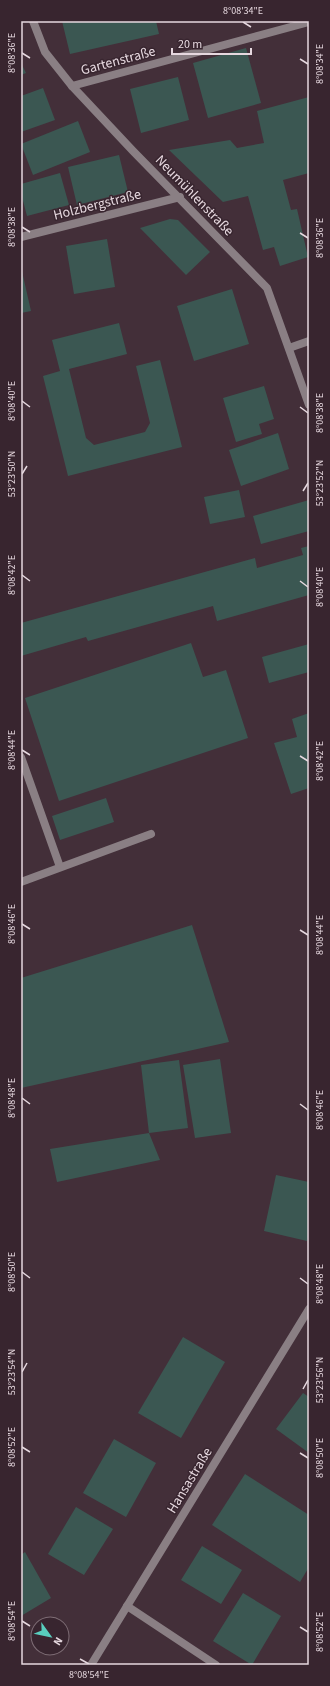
<svg xmlns="http://www.w3.org/2000/svg" width="330" height="1686" font-family="'Source Sans 3',sans-serif">
  <style>
    .building { fill: #3b5752 }
    .lines { fill: none; stroke-linecap: round; stroke-linejoin: round }
    .service { stroke: #8a7f84; stroke-width: 8 }
    .minor { stroke: #8a7f84; stroke-width: 8 }
    .ticks { fill: none; stroke: #e6d8df; stroke-width: 1.5 }
    .labels { text-anchor: middle; stroke-width: 3; stroke-linejoin: round; paint-order: stroke }
    .street-label { font-size: 14px; fill: #e6d8df; stroke: #38252f }
    .neatline { fill: none; stroke: #e6d8df; stroke-width: 1.5 }
    .ticks-label { font-size: 10px; text-anchor: middle; fill: #e6d8df }
  </style>
  <rect width="100%" height="100%" fill="#432f39"/>
  <!-- building -->
  <g class="building">
    <path d="M 62,21 L 156,21 L 159,34 L 70,54 Z"/>
    <path d="M 246,48 L 261,103 L 208,118 L 193,63 Z"/>
    <path d="M 21,63 L 26,73 L 21,75 Z"/>
    <path d="M 178,77 L 189,120 L 141,133 L 130,89 Z"/>
    <path d="M 43,88 L 55,120 L 21,132 L 21,96 Z"/>
    <path d="M 309,97 L 309,173 L 283,180 L 291,210 L 297,209 L 308,257 L 280,266 L 274,247 L 263,250 L 248,196 L 223,202 L 169,150 L 230,140 L 237,148 L 264,143 L 257,111 Z"/>
    <path d="M 78,121 L 90,152 L 33,175 L 21,144 Z"/>
    <path d="M 119,155 L 128,192 L 77,205 L 68,167 Z"/>
    <path d="M 60,173 L 69,205 L 27,216 L 21,193 L 21,184 Z"/>
    <path d="M 170,219 L 178,220 L 210,252 L 186,275 L 140,228 Z"/>
    <path d="M 107,239 L 115,287 L 74,294 L 66,246 Z"/>
    <path d="M 21,267 L 31,311 L 21,313 Z"/>
    <path d="M 232,289 L 249,344 L 194,361 L 177,306 Z"/>
    <path d="M 119,323 L 127,354 L 69,369 L 86,438 L 94,445 L 145,432 L 150,423 L 136,366 L 160,360 L 182,447 L 68,476 L 43,376 L 60,371 L 52,340 Z"/>
    <path d="M 264,386 L 274,419 L 259,424 L 262,434 L 236,442 L 223,398 Z"/>
    <path d="M 278,433 L 289,469 L 241,486 L 229,450 Z"/>
    <path d="M 239,490 L 245,517 L 210,524 L 204,497 Z"/>
    <path d="M 309,500 L 309,531 L 261,544 L 253,516 Z"/>
    <path d="M 309,546 L 309,595 L 217,621 L 213,606 L 88,641 L 86,637 L 21,656 L 21,623 L 255,558 L 257,568 L 303,555 L 301,548 Z"/>
    <path d="M 191,643 L 203,677 L 226,670 L 248,738 L 59,801 L 25,698 Z"/>
    <path d="M 309,644 L 309,672 L 269,683 L 262,657 Z"/>
    <path d="M 309,713 L 309,788 L 291,794 L 274,743 L 297,737 L 292,719 Z"/>
    <path d="M 106,798 L 114,822 L 60,840 L 52,816 Z"/>
    <path d="M 192,925 L 229,1042 L 21,1088 L 21,978 Z"/>
    <path d="M 220,1059 L 231,1133 L 195,1138 L 183,1065 Z"/>
    <path d="M 179,1060 L 188,1128 L 149,1133 L 141,1065 Z"/>
    <path d="M 149,1133 L 160,1160 L 57,1182 L 50,1149 Z"/>
    <path d="M 276,1175 L 309,1182 L 309,1234 L 307,1241 L 264,1231 Z"/>
    <path d="M 183,1337 L 225,1362 L 181,1438 L 138,1413 Z"/>
    <path d="M 303,1393 L 309,1397 L 309,1453 L 276,1429 Z"/>
    <path d="M 114,1439 L 156,1463 L 126,1517 L 83,1493 Z"/>
    <path d="M 245,1474 L 309,1515 L 309,1567 L 300,1582 L 212,1525 Z"/>
    <path d="M 76,1507 L 113,1529 L 84,1575 L 48,1554 Z"/>
    <path d="M 202,1546 L 242,1570 L 221,1604 L 181,1580 Z"/>
    <path d="M 25,1552 L 51,1598 L 21,1616 L 21,1555 Z"/>
    <path d="M 243,1593 L 281,1616 L 252,1665 L 213,1641 Z"/>
  </g>
  <g class="lines">
    <!-- service -->
    <g class="service">
      <path d="M 289,348 L 309,341"/>
      <path d="M 21,757 L 60,867"/>
      <path d="M 21,882 L 151,834"/>
      <path d="M 127,1606 L 216,1665"/>
    </g>
    <!-- minor -->
    <g class="minor">
      <path d="M 33,21 L 45,52 L 72,86 L 133,151 L 267,288 L 309,405"/>
      <path d="M 72,86 L 309,22"/>
      <path d="M 21,237 L 180,197"/>
      <path d="M 91,1665 L 309,1309"/>
    </g>
  </g>
  <!-- ticks -->
  <path class="ticks" d="M 243,22 L 251,27M 22,53 L 30,58M 300,59 L 308,64M 22,227 L 30,232M 300,233 L 308,238M 22,401 L 30,407M 300,407 L 308,413M 22,474 L 27,466M 303,491 L 308,483M 22,575 L 30,581M 300,581 L 308,587M 22,750 L 30,755M 300,756 L 308,761M 22,924 L 30,929M 300,930 L 308,935M 22,1098 L 30,1104M 300,1104 L 308,1110M 22,1272 L 30,1278M 300,1278 L 308,1284M 22,1372 L 27,1363M 303,1389 L 308,1380M 22,1447 L 30,1452M 300,1453 L 308,1458M 22,1621 L 30,1626M 300,1627 L 308,1632M 80,1659 L 89,1664"/>
  <g class="labels">
    <!-- street labels -->
    <g class="street-label">
      <text transform="translate(118 60) rotate(-15)" y="5">Gartenstraße</text>
      <text transform="translate(195 195) rotate(46)" y="5">Neumühlenstraße</text>
      <text transform="translate(97 204) rotate(-14)" y="5">Holzbergstraße</text>
      <text transform="translate(189 1480) rotate(-59)" y="5">Hansastraße</text>
    </g>
  </g>
  <!-- border -->
  <rect width="330" height="1686" fill="none" stroke="#38252f" stroke-width="44"/>
  <!-- north arrow -->
  <g transform="translate(50 1636) rotate(123)"><circle r="19" fill="#38252f" stroke="#7e6d75"/>
  <path d="M0-3L7 15L0 10L-7 15Z" fill="#59cebe"/>
  <text y="-6" font-size="11" font-weight="bold" text-anchor="middle" fill="#e6d8df">N</text>
  </g>
  <!-- scale -->
  <path d="M172 48v6h79v-6" fill="none" stroke="#e6d8df" stroke-width="2"/>
  <text x="178" y="48" font-size="12" fill="#e6d8df" stroke="#38252f" stroke-width="3" paint-order="stroke">20 m</text>
  <rect x="22" y="22" width="286" height="1642" class="neatline"/>
  <g class="ticks-label">
    <text x="243" y="14">8°08'34"E</text>
    <text transform="translate(11 53) rotate(-90)" y="4">8°08'36"E</text>
    <text transform="translate(319 64) rotate(-90)" y="4">8°08'34"E</text>
    <text transform="translate(11 227) rotate(-90)" y="4">8°08'38"E</text>
    <text transform="translate(319 238) rotate(-90)" y="4">8°08'36"E</text>
    <text transform="translate(11 401) rotate(-90)" y="4">8°08'40"E</text>
    <text transform="translate(319 413) rotate(-90)" y="4">8°08'38"E</text>
    <text transform="translate(11 474) rotate(-90)" y="4">53°23'50"N</text>
    <text transform="translate(319 483) rotate(-90)" y="4">53°23'52"N</text>
    <text transform="translate(11 575) rotate(-90)" y="4">8°08'42"E</text>
    <text transform="translate(319 587) rotate(-90)" y="4">8°08'40"E</text>
    <text transform="translate(11 750) rotate(-90)" y="4">8°08'44"E</text>
    <text transform="translate(319 761) rotate(-90)" y="4">8°08'42"E</text>
    <text transform="translate(11 924) rotate(-90)" y="4">8°08'46"E</text>
    <text transform="translate(319 935) rotate(-90)" y="4">8°08'44"E</text>
    <text transform="translate(11 1098) rotate(-90)" y="4">8°08'48"E</text>
    <text transform="translate(319 1110) rotate(-90)" y="4">8°08'46"E</text>
    <text transform="translate(11 1272) rotate(-90)" y="4">8°08'50"E</text>
    <text transform="translate(319 1284) rotate(-90)" y="4">8°08'48"E</text>
    <text transform="translate(11 1372) rotate(-90)" y="4">53°23'54"N</text>
    <text transform="translate(319 1380) rotate(-90)" y="4">53°23'56"N</text>
    <text transform="translate(11 1447) rotate(-90)" y="4">8°08'52"E</text>
    <text transform="translate(319 1458) rotate(-90)" y="4">8°08'50"E</text>
    <text transform="translate(11 1621) rotate(-90)" y="4">8°08'54"E</text>
    <text transform="translate(319 1632) rotate(-90)" y="4">8°08'52"E</text>
    <text x="89" y="1678">8°08'54"E</text>
  </g>
</svg>
